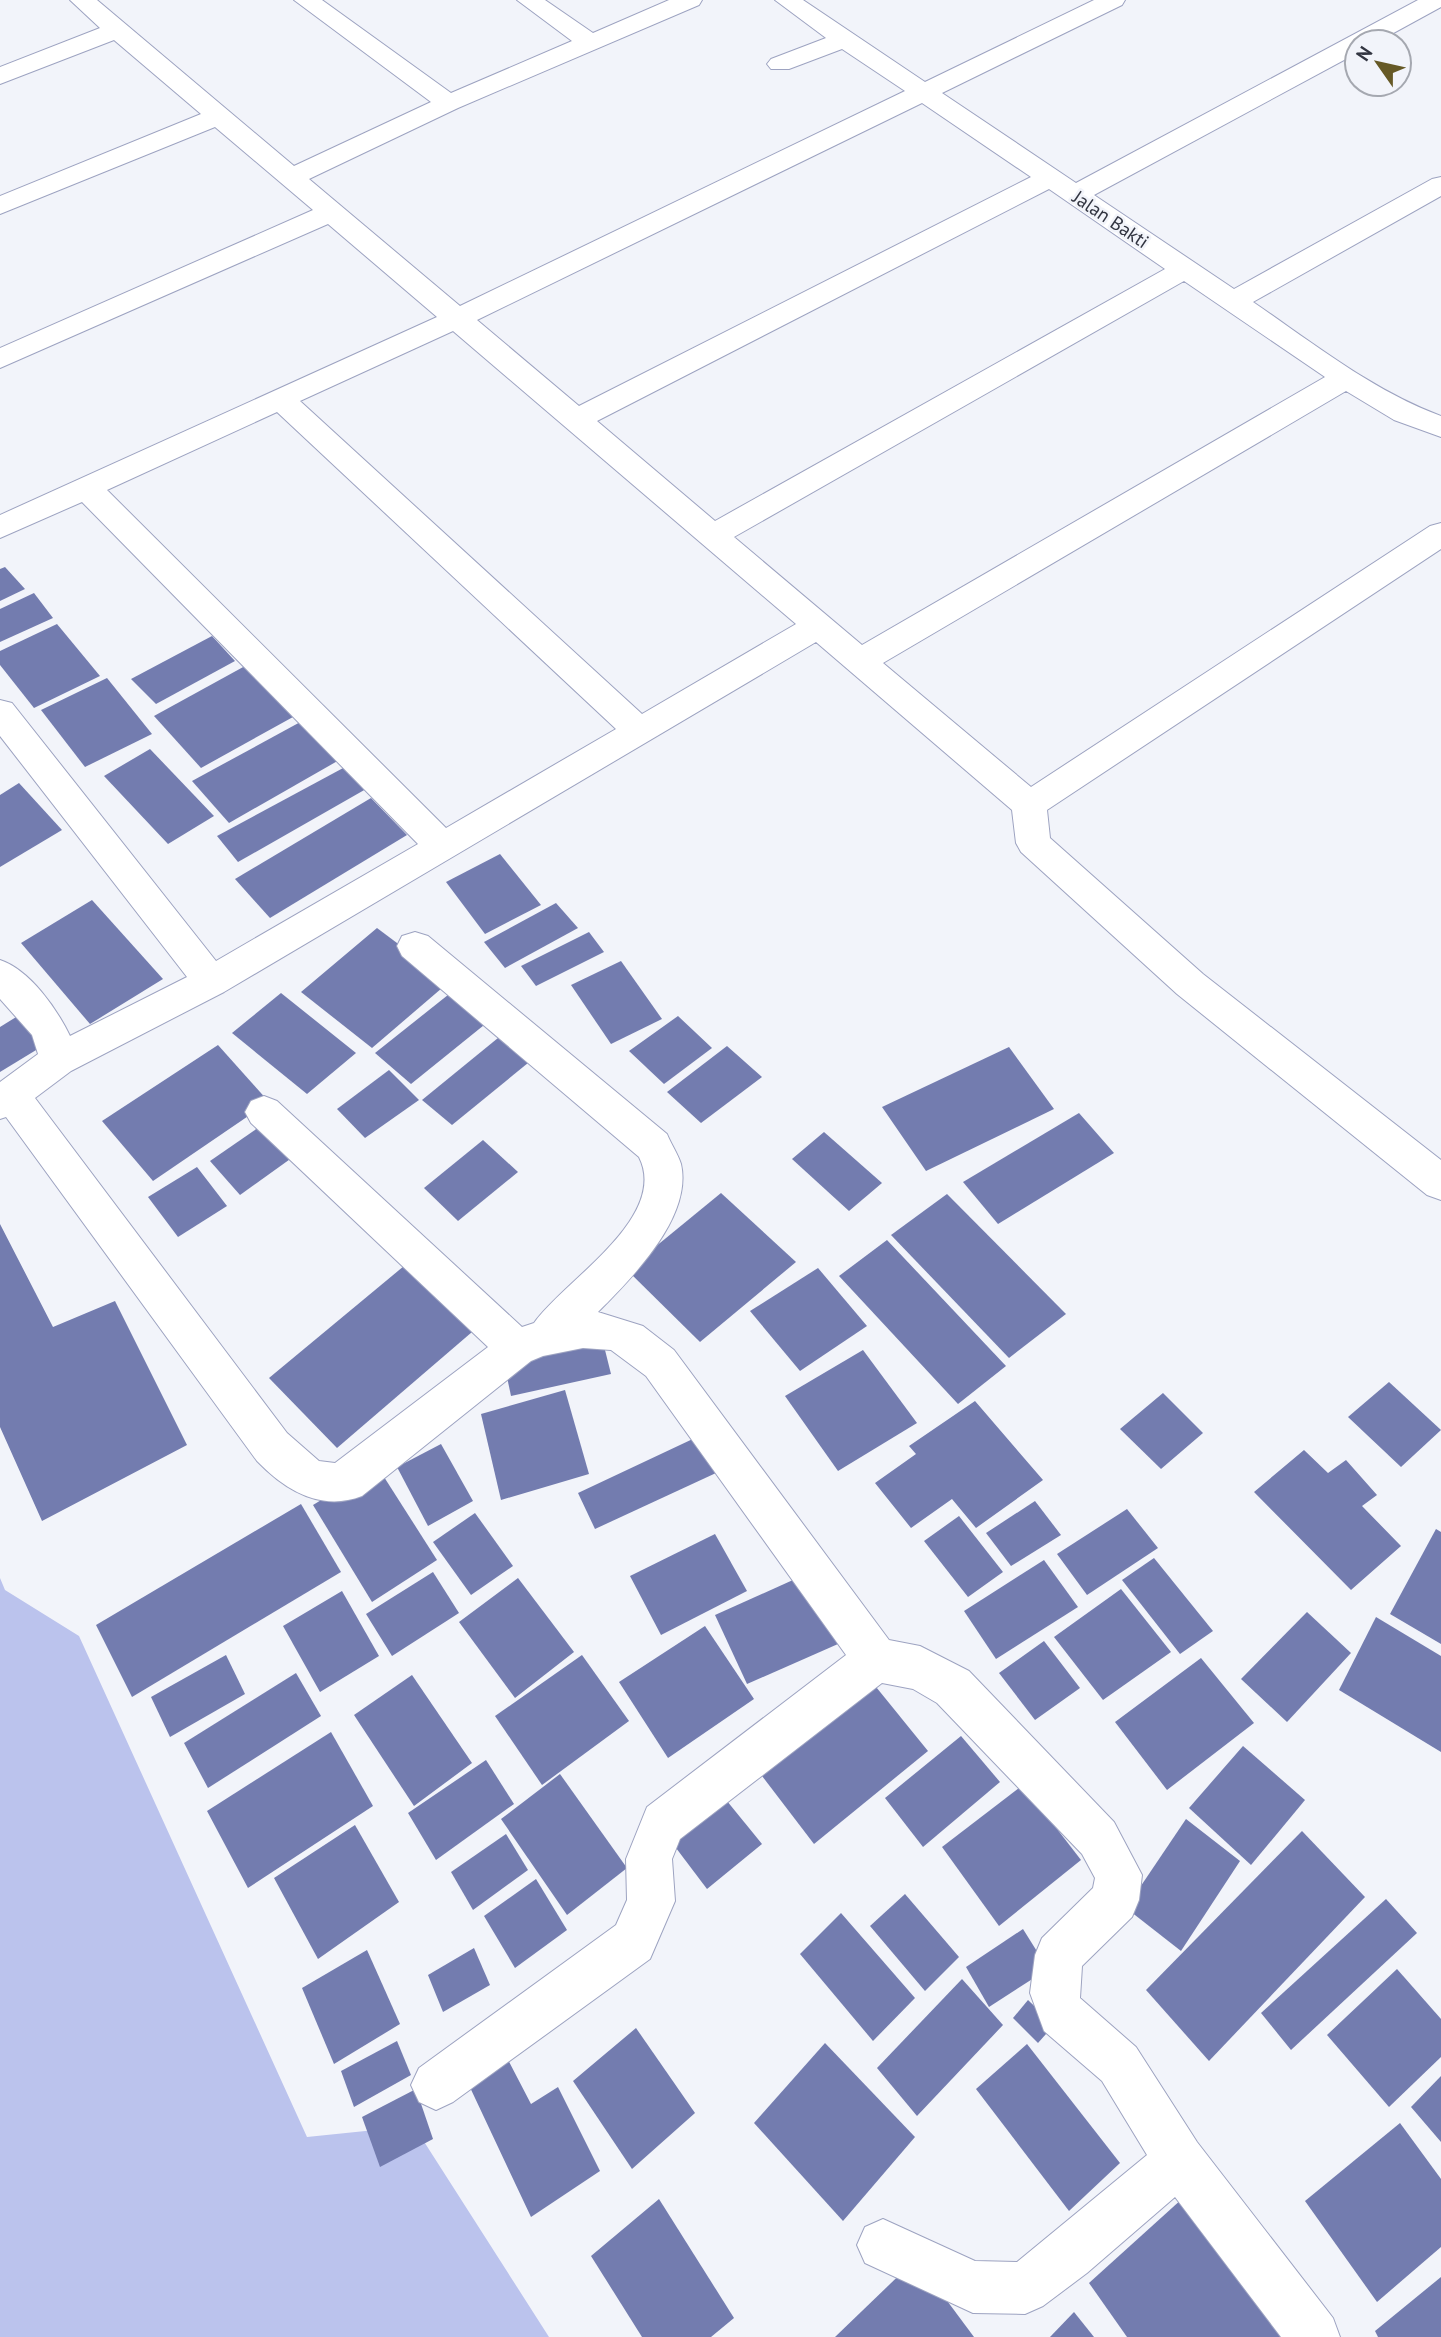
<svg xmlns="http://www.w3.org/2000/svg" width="1441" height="2337" font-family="'PT Sans',sans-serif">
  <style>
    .green { fill: #bbc3ed }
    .building { fill: #737caf }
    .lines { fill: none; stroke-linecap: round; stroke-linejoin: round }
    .minor-casing { stroke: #9da3c1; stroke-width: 2 }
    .minor { fill: #fff; fill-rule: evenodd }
    .labels { text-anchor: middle; stroke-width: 5; stroke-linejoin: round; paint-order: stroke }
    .far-street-label { font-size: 19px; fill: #323541; stroke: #f2f4fa }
  </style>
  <rect width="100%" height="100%" fill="#f2f4fa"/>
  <!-- green -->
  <path class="green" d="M 0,1578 L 5,1590 L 79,1636 L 307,2137 L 414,2126 L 549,2337 L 0,2337 Z"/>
  <!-- building -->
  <g class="building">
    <path d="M 5,567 L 25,589 L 0,601 L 0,569 Z"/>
    <path d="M 34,593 L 53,618 L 0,642 L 0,609 Z"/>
    <path d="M 57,624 L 100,676 L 34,708 L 0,665 L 0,651 Z"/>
    <path d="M 212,636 L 235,661 L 156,704 L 131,679 Z"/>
    <path d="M 245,666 L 293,717 L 201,768 L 154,716 Z"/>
    <path d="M 107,678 L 152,734 L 85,767 L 41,710 Z"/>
    <path d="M 304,720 L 341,759 L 229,823 L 192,781 Z"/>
    <path d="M 150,749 L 214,816 L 168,844 L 104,776 Z"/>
    <path d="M 345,767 L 366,789 L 238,862 L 217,836 Z"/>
    <path d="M 19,783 L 62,830 L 0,867 L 0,795 Z"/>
    <path d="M 371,798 L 407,835 L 270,918 L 235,879 Z"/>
    <path d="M 500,854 L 541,905 L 485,934 L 446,882 Z"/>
    <path d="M 92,900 L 163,979 L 90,1024 L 21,943 Z"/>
    <path d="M 556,903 L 578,928 L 505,968 L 484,942 Z"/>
    <path d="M 377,928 L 449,982 L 372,1048 L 301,992 Z"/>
    <path d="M 589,932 L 604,952 L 536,986 L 521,966 Z"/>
    <path d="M 621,961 L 662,1019 L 611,1044 L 571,985 Z"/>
    <path d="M 458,987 L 494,1017 L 411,1084 L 375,1053 Z"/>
    <path d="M 281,993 L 356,1053 L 307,1094 L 232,1033 Z"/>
    <path d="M 21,1014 L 46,1044 L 0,1072 L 0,1027 Z"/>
    <path d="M 678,1016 L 712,1048 L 664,1084 L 629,1051 Z"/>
    <path d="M 509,1029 L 539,1054 L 452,1125 L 422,1100 Z"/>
    <path d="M 218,1045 L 269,1102 L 153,1181 L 102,1121 Z"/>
    <path d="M 727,1046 L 762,1077 L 701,1123 L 667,1092 Z"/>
    <path d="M 1009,1047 L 1054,1109 L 926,1171 L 882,1107 Z"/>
    <path d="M 389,1070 L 419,1100 L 365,1138 L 337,1109 Z"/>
    <path d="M 1079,1113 L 1114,1153 L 998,1224 L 963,1182 Z"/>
    <path d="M 262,1125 L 293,1157 L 240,1195 L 210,1161 Z"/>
    <path d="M 824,1132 L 882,1183 L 849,1211 L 792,1159 Z"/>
    <path d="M 483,1140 L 518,1172 L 458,1221 L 424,1188 Z"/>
    <path d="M 197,1167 L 227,1206 L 178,1237 L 148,1197 Z"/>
    <path d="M 721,1193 L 796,1262 L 700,1342 L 627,1270 Z"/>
    <path d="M 947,1194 L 1066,1314 L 1009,1358 L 891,1235 Z"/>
    <path d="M 0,1224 L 53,1327 L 115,1301 L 187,1445 L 42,1521 L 0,1427 Z"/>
    <path d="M 887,1240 L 1006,1366 L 958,1404 L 839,1276 Z"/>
    <path d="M 410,1261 L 479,1326 L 337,1448 L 269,1378 Z"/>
    <path d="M 818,1268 L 867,1326 L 800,1371 L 750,1311 Z"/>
    <path d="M 603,1342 L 611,1374 L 511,1396 L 504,1363 Z"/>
    <path d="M 863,1350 L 917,1423 L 838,1471 L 785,1396 Z"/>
    <path d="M 1389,1382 L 1441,1430 L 1401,1467 L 1348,1417 Z"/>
    <path d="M 565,1390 L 589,1474 L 501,1500 L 481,1414 Z"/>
    <path d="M 1163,1393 L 1203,1433 L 1161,1469 L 1120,1429 Z"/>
    <path d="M 975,1401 L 1043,1480 L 976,1528 L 952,1499 L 911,1528 L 875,1483 L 916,1454 L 909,1446 Z"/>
    <path d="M 697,1437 L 716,1473 L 595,1529 L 578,1493 Z"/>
    <path d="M 441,1444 L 473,1501 L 428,1526 L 397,1467 Z"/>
    <path d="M 1304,1450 L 1328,1473 L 1346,1460 L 1377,1495 L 1362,1506 L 1401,1546 L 1351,1590 L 1254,1492 Z"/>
    <path d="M 377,1466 L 437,1560 L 372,1602 L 313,1505 Z"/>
    <path d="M 1035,1501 L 1061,1535 L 1011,1566 L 986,1533 Z"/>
    <path d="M 301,1504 L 341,1572 L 132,1697 L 96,1625 Z"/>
    <path d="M 1127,1509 L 1158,1548 L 1087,1595 L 1057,1554 Z"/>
    <path d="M 475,1513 L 513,1566 L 471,1595 L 433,1542 Z"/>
    <path d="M 959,1516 L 1003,1572 L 968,1597 L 924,1541 Z"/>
    <path d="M 1436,1529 L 1441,1532 L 1441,1644 L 1390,1614 Z"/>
    <path d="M 715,1534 L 747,1591 L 661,1635 L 630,1576 Z"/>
    <path d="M 1154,1558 L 1213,1631 L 1180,1654 L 1122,1580 Z"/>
    <path d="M 1044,1560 L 1078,1607 L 996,1659 L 964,1611 Z"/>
    <path d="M 433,1572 L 459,1613 L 392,1656 L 366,1614 Z"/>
    <path d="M 804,1575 L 838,1644 L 747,1684 L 715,1615 Z"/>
    <path d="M 518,1578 L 574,1652 L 515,1698 L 459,1622 Z"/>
    <path d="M 1121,1589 L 1171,1652 L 1103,1700 L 1054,1637 Z"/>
    <path d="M 342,1591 L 379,1656 L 320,1692 L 283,1626 Z"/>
    <path d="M 1307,1612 L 1351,1653 L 1287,1722 L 1241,1679 Z"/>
    <path d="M 1376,1617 L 1441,1656 L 1441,1752 L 1339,1690 Z"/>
    <path d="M 705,1626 L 754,1699 L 668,1758 L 619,1682 Z"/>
    <path d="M 1044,1641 L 1080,1688 L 1035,1720 L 999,1673 Z"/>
    <path d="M 226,1655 L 245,1694 L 170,1737 L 151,1697 Z"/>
    <path d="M 582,1655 L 629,1721 L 542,1785 L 495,1716 Z"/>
    <path d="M 1201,1658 L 1254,1723 L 1167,1790 L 1115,1722 Z"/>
    <path d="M 296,1673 L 321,1716 L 208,1788 L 184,1743 Z"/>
    <path d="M 412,1675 L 472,1763 L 414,1806 L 354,1715 Z"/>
    <path d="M 872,1682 L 928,1751 L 814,1844 L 759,1772 Z"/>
    <path d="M 331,1732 L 373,1806 L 248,1888 L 207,1811 Z"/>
    <path d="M 961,1736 L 1000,1782 L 923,1847 L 885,1798 Z"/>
    <path d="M 1243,1746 L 1305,1800 L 1251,1865 L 1189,1808 Z"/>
    <path d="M 486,1760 L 514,1804 L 436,1860 L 408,1813 Z"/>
    <path d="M 560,1774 L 627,1868 L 567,1915 L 501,1819 Z"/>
    <path d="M 1023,1785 L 1081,1860 L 999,1926 L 942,1847 Z"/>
    <path d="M 727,1801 L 762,1844 L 707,1889 L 673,1844 Z"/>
    <path d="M 1186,1819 L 1240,1861 L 1181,1951 L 1126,1908 Z"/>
    <path d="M 355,1825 L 399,1902 L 318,1959 L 274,1878 Z"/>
    <path d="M 1302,1831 L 1365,1897 L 1209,2061 L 1146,1990 Z"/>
    <path d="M 506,1834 L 528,1870 L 473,1910 L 451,1872 Z"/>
    <path d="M 536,1879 L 567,1930 L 515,1968 L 484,1916 Z"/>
    <path d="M 905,1894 L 959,1957 L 925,1991 L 870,1926 Z"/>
    <path d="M 1386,1899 L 1417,1933 L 1291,2050 L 1261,2013 Z"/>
    <path d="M 841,1913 L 915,1998 L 873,2041 L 800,1954 Z"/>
    <path d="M 1023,1929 L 1048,1969 L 989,2007 L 966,1967 Z"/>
    <path d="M 474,1948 L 490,1985 L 443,2012 L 428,1975 Z"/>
    <path d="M 367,1950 L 400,2024 L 334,2064 L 302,1988 Z"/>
    <path d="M 1397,1969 L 1441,2019 L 1441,2057 L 1389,2107 L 1327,2035 Z"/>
    <path d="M 962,1979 L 1003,2025 L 917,2116 L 877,2068 Z"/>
    <path d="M 1028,2000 L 1054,2025 L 1038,2043 L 1013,2018 Z"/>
    <path d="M 636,2028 L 695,2113 L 632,2169 L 573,2081 Z"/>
    <path d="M 397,2041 L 411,2075 L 354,2107 L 341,2071 Z"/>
    <path d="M 825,2043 L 915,2137 L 843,2221 L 754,2123 Z"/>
    <path d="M 1027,2044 L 1120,2163 L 1069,2211 L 976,2089 Z"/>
    <path d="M 506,2056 L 531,2104 L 558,2087 L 600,2171 L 531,2217 L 467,2081 Z"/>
    <path d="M 1441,2076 L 1441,2142 L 1411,2107 Z"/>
    <path d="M 416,2089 L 433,2139 L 380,2167 L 362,2117 Z"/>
    <path d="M 1400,2123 L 1441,2179 L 1441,2247 L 1377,2302 L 1305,2201 Z"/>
    <path d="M 1183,2198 L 1285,2337 L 1127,2337 L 1089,2283 Z"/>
    <path d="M 659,2199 L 734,2318 L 711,2337 L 642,2337 L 591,2256 Z"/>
    <path d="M 916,2259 L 974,2337 L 835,2337 Z"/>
    <path d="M 1441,2277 L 1441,2337 L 1378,2337 L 1375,2331 Z"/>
    <path d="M 1074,2312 L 1094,2337 L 1050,2337 Z"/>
  </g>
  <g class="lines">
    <defs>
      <path id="minor" d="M 70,0 L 97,0 L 294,166 L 431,102 L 294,0 L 322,0 L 451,93 L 572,41 L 517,0 L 545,0 L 593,33 L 669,0 L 702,0 L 699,5 L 458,108 L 309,179 L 460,306 L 905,91 L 842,49 L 789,69 L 771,69 L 767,64 L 771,59 L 826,38 L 775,0 L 803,0 L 925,82 L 1094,0 L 1125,0 L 1122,5 L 942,93 L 1076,183 L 1418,0 L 1441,0 L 1441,7 L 1377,42 L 1357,42 L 1357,53 L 1094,195 L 1234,289 L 1432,179 L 1441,177 L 1441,196 L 1253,302 C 1313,343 1373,391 1441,416 L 1441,437 L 1394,420 L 1346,391 L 883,663 L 1031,787 L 1430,526 L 1441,523 L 1441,549 L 1047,810 L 1050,838 L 1203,974 L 1441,1160 L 1441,1200 L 1427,1195 L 1177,994 L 1021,852 L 1016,843 L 1012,810 L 816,642 L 224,992 L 71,1071 L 35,1098 L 287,1433 L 319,1461 L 335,1463 L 488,1347 L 251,1123 L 245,1112 L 251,1101 L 264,1096 L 277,1101 L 522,1327 L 534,1323 C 562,1282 670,1218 639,1157 L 402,956 L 397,946 L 402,936 L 415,932 L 428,936 L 667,1134 C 671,1144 678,1154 681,1164 C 693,1217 632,1278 598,1312 L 643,1326 L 674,1350 L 889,1640 L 920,1646 L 969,1671 L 1114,1822 L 1142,1875 L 1139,1900 L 1132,1917 L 1082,1966 L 1080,1998 L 1136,2047 L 1197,2142 L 1333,2318 L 1340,2337 L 1281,2337 L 1175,2197 L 1087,2273 L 1043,2306 L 1025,2314 L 973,2313 L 865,2263 L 857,2245 L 865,2227 L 883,2219 L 975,2261 L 1017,2262 L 1147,2155 L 1102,2081 L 1044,2031 L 1030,1993 L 1035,1955 L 1042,1938 L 1093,1888 L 1095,1878 L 1082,1854 L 937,1703 L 913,1689 L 882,1683 L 680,1839 L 672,1859 L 675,1901 L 650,1959 L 453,2102 L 436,2110 L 419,2102 L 411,2085 L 419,2068 L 616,1925 L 627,1900 L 626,1859 L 647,1807 L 846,1655 L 646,1376 L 611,1350 L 583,1348 L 543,1356 L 531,1361 L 362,1496 C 321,1512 285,1490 257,1461 L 6,1117 L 0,1119 L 0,1082 L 38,1054 L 32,1035 L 0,999 L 0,960 C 30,970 57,1009 70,1036 L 187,977 L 0,736 L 0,700 L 12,703 L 216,961 L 418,844 L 82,502 L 0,538 L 0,515 L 437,317 L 328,224 L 0,368 L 0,348 L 313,210 L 215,127 L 0,214 L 0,196 L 201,114 L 114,40 L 0,84 L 0,67 L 100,28 ZM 922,103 L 1031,177 L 579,406 L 477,320 ZM 1049,189 L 1165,269 L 715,521 L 597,421 ZM 1184,281 L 1325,377 L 862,645 L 734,537 ZM 453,331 L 796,624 L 642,714 L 300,401 ZM 277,412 L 616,729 L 446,828 L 107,490 Z"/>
    </defs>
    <!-- minor casing -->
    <use href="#minor" class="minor-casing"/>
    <!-- minor -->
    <use href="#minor" class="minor"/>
  </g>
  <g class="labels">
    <!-- far-street labels -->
    <g class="far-street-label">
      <text transform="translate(1111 219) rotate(34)" y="7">Jalan Bakti</text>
    </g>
  </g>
  <!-- north arrow -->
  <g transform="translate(1378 63) rotate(304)"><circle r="33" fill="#f2f4fa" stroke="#a5a8b0" stroke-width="2"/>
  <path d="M0-5L12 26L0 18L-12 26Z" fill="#665926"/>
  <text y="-10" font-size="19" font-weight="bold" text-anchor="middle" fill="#323541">N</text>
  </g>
</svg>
